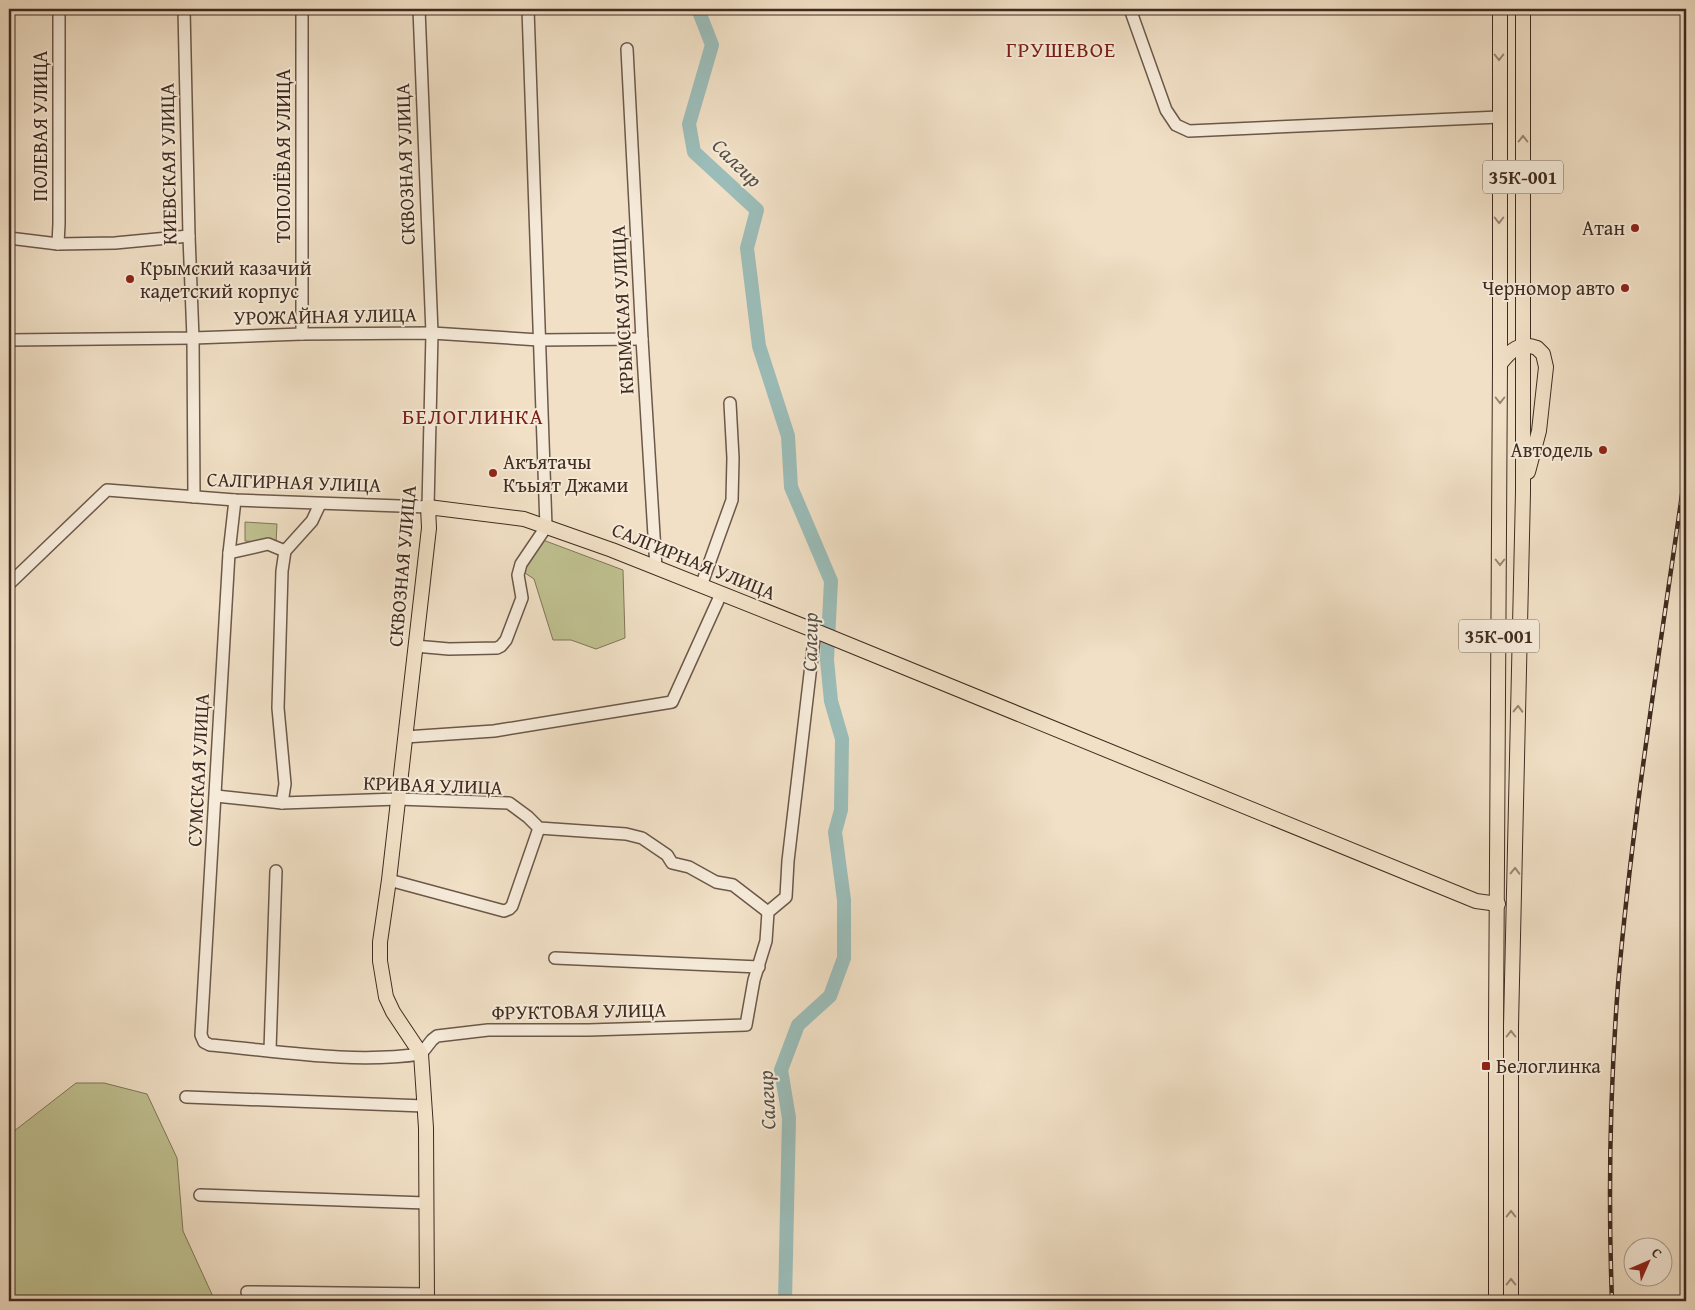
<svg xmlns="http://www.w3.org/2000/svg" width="1695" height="1310" font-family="'Gentium Book Plus',serif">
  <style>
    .green { fill: #c0c191; stroke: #807658 }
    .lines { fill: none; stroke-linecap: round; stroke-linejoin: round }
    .river { stroke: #9bbdb9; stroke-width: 14 }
    .minor-casing { stroke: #6c584a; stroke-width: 14 }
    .major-casing { stroke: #402b20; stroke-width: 16 }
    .minor { stroke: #f6ebda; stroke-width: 11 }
    .major { stroke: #f1e0c6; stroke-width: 14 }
    .rail-casing { stroke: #402b20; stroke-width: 4.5 }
    .rail { stroke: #f6ebda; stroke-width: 2.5; stroke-dasharray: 8; stroke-linecap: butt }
    .oneway { stroke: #988673 }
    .poi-dot { fill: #8f2418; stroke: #f6ebda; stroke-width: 2 }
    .labels { text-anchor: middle; stroke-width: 4; stroke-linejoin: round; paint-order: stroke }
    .shield { fill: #f6ebda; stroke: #776558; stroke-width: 1 }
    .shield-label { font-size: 19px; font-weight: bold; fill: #402b20 }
    .street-label { font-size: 20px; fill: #402b20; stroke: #f6ebda }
    .poi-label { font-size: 20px; fill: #402b20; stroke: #f6ebda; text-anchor: end }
    .water-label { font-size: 21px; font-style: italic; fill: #575046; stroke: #f6ebda }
    .quarter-label { font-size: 22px; letter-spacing: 1px; fill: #7a1f14; stroke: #f6ebda }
  </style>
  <rect width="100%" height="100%" fill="#f1e0c6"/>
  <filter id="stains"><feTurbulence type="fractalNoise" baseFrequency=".004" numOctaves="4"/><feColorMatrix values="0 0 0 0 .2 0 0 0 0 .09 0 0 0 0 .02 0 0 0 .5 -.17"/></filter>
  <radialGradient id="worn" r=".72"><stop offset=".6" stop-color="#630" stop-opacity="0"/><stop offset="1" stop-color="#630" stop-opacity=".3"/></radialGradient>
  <!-- green -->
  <g class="green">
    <path d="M 245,522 L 277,524 L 276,543 L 245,541 Z"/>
    <path d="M 543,540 L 623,570 L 625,638 L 596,649 L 571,640 L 553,640 L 534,579 L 525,573 L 523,565 Z"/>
    <path d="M 76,1083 L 104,1083 L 147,1094 L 177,1158 L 183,1231 L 215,1301 L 9,1301 L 9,1135 Z"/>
  </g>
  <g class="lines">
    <!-- river -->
    <path class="river" d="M 698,9 L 712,45 L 689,124 L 694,152 L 757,210 L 747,248 L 759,346 L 788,436 L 791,487 L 831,581 L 827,660 L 831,701 L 842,739 L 841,810 L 835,832 L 844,900 L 844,958 L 830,996 L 798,1025 L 781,1070 L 789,1118 L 785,1301"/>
    <defs>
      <g id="minor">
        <path d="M 184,9 L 189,236 L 193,338 L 194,497"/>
        <path d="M 302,9 L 302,334"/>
        <path d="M 1130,9 L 1166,110 L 1176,125 L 1189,131 L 1499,117"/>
        <path d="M 627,49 L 642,339 L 656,568"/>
        <path d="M 9,238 L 58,244 L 115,243 L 189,236"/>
        <path d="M 58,244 L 59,224 L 59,9"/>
        <path d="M 9,340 L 193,338 L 302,334 L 432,333 L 539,340 L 642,339"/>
        <path d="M 235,500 L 229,553 L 201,1035 L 204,1042 L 210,1045 C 279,1051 352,1064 421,1054 L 432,1040 L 437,1036 L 488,1030 L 589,1030 L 746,1025 L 754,980 L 766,941 L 768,912 L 786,897 L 788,861 L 815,631"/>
        <path d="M 229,553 L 268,544 L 285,551"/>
        <path d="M 9,584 L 107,490 L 235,500 L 428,507 L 432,333 L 419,9"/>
        <path d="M 701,586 L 732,500 L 733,458 L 730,403"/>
        <path d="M 415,646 L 449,649 L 497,648 L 501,646 L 506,640 L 522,598 L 518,575 L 521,564 L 546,527 L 528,9"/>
        <path d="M 405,737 L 494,731 L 672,702 L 721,594"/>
        <path d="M 216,796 L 282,803 L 398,799 L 509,803 L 528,817 L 539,828 L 626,834 L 642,838 L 667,855 L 672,863 L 689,867 L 716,882 L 733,885 L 768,912"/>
        <path d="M 282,803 L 285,784 L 278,708 L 282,571 L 285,551 L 312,521 L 320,504"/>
        <path d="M 389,880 L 504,911 L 509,909 L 512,906 L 539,828"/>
        <path d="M 555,958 L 759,967"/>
        <path d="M 270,1050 L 276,871"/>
        <path d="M 186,1097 L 424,1106"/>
        <path d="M 200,1195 L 426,1203"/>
        <path d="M 247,1292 L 427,1294"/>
      </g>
      <g id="major">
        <path d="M 1500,364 C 1510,351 1520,341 1537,348 L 1543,354 L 1546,367 L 1539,431 L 1528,472"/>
        <path d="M 427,1301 L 426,1128 L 421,1054 L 393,1012 L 386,997 L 380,961 L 380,942 L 389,880 L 429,528 L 428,507 L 524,519 L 612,550 L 818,632 L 1476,901 L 1498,904"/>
        <path d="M 1496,1301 L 1496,1027 L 1500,364 L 1500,9"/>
        <path d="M 1511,1301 L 1511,1026 L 1523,492 L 1523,9"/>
      </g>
    </defs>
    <!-- minor casing -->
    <use href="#minor" class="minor-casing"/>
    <!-- major casing -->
    <use href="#major" class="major-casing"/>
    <!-- minor -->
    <use href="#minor" class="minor"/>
    <!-- major -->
    <use href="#major" class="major"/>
    <defs>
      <path id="rail" d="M 1612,1301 C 1608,1196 1610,1090 1618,985 C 1633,811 1662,638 1686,466"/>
    </defs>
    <!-- rail casing -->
    <use href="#rail" class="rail-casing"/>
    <!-- rail -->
    <use href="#rail" class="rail"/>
  </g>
  <!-- one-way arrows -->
  <defs><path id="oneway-chevron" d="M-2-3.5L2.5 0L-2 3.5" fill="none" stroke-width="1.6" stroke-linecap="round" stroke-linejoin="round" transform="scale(1.25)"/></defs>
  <g class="oneway">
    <use href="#oneway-chevron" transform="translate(1499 57) rotate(90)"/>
    <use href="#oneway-chevron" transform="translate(1523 139) rotate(-90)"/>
    <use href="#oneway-chevron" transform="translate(1499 220) rotate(90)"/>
    <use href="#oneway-chevron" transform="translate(1500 400) rotate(90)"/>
    <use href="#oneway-chevron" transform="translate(1500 562) rotate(90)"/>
    <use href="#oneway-chevron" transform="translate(1518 709) rotate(-89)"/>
    <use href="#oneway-chevron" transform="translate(1515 871) rotate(-89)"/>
    <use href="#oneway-chevron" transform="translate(1511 1034) rotate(-90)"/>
    <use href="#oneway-chevron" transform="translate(1511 1214) rotate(-90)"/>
    <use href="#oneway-chevron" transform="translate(1511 1282) rotate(-90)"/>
  </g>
  <!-- markers -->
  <g class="poi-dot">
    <circle cx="1635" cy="228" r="5"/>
    <circle cx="130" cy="279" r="5"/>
    <circle cx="1625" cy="288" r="5"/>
    <circle cx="1603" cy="450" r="5"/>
    <circle cx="493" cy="473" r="5"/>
    <rect x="1481" y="1061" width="10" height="10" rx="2.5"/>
  </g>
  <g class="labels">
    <!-- shield labels -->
    <g class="shield">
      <rect x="1483" y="160.5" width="80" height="33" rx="4"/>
      <rect x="1459" y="619.5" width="80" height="33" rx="4"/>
    </g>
    <g class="shield-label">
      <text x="1523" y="184">35К-001</text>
      <text x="1499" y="643">35К-001</text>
    </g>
    <!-- street labels -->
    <g class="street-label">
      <text transform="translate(40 126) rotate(-90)" y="7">ПОЛЕВАЯ УЛИЦА</text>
      <text transform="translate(283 156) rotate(-90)" y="7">ТОПОЛЁВАЯ УЛИЦА</text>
      <text transform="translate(168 164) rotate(-91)" y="7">КИЕВСКАЯ УЛИЦА</text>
      <text transform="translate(405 164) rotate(-92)" y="7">СКВОЗНАЯ УЛИЦА</text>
      <text transform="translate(622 310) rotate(-93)" y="7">КРЫМСКАЯ УЛИЦА</text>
      <text transform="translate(325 316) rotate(-1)" y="7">УРОЖАЙНАЯ УЛИЦА</text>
      <text transform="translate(294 482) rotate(2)" y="7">САЛГИРНАЯ УЛИЦА</text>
      <text transform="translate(694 561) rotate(22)" y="7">САЛГИРНАЯ УЛИЦА</text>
      <text transform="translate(402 566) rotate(-85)" y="7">СКВОЗНАЯ УЛИЦА</text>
      <text transform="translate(198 770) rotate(-87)" y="7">СУМСКАЯ УЛИЦА</text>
      <text transform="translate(433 785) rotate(2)" y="7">КРИВАЯ УЛИЦА</text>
      <text transform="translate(579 1011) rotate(-1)" y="7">ФРУКТОВАЯ УЛИЦА</text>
    </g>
    <!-- poi labels -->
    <g class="poi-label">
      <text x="1625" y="235">Атан</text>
      <text x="140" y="275" text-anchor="start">Крымский казачий<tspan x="140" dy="23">кадетский корпус</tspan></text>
      <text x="1615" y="295">Черномор авто</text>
      <text x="1593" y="457">Автодель</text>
      <text x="503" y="469" text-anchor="start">Акъятачы<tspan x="503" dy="23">Къыят Джами</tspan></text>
      <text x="1496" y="1073" text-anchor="start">Белоглинка</text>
    </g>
    <!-- water labels -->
    <g class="water-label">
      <text transform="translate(737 163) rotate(44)" y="7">Салгир</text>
      <text transform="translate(810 642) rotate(-89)" y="7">Салгир</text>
      <text transform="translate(767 1100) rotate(-93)" y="7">Салгир</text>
    </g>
    <!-- quarter labels -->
    <g class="quarter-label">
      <text x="1061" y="57">ГРУШЕВОЕ</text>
      <text x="473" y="424">БЕЛОГЛИНКА</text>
    </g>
  </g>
  <!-- margin -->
  <rect width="1695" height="1310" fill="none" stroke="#f1e0c6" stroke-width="30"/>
  <rect x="10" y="10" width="1675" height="1290" fill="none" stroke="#402b20" stroke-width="2.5"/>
  <rect x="15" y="15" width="1665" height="1280" fill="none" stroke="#402b20"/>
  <!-- north arrow -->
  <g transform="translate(1648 1262) rotate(45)"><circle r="24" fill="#f6ebda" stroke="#ad9e90"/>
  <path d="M0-4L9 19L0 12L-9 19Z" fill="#8f2418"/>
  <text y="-8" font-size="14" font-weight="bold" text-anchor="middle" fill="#402b20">С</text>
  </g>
  <rect width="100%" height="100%" filter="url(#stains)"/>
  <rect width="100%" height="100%" fill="url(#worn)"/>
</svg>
